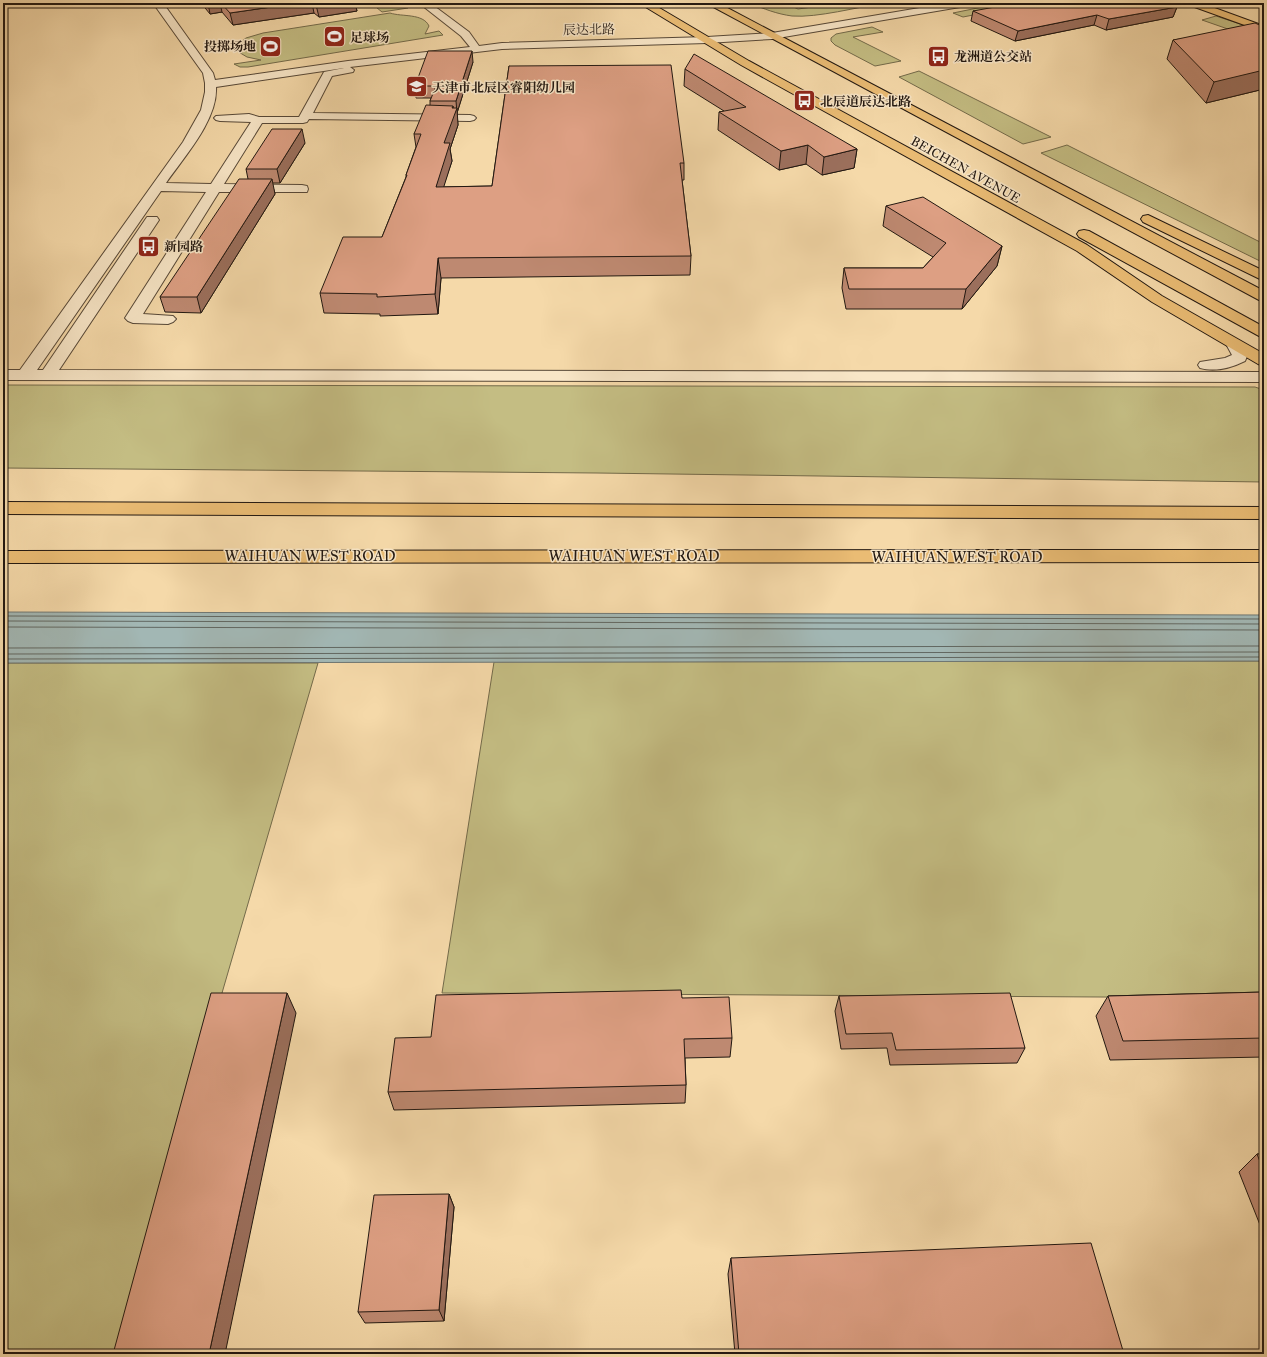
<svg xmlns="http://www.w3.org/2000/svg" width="1267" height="1357" font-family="'IM FELL Great Primer','Noto Serif SC',serif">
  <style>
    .green { fill: #c4bd83; stroke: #736a4a }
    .water { fill: #a2b7b4; stroke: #6f7773 }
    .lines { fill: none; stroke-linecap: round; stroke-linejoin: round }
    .shore { stroke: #626862; stroke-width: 1 }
    .minor-casing { stroke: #574837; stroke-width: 2 }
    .major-casing { stroke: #221811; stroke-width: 2 }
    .highway-casing { stroke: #221811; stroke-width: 2 }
    .minor { fill: #f8e6c7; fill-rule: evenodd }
    .major { fill: #eabc74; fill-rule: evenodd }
    .highway { fill: #eabc74; fill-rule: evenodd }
    .wall { fill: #be8971; stroke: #221811 }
    .shaded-wall { fill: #9b6f5c; stroke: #221811 }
    .building { fill: #dd9f83; stroke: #221811 }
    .labels { text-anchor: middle; stroke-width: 3; stroke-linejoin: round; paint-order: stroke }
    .far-street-label { font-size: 13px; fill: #221811; stroke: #f8e6c7 }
    .far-poi-label { font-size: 13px; font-weight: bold; fill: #221811; stroke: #f8e6c7; text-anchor: start }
    .street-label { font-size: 15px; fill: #221811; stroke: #f8e6c7 }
  </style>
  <rect width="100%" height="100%" fill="#f5d9a9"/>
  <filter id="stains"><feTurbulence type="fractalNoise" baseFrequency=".005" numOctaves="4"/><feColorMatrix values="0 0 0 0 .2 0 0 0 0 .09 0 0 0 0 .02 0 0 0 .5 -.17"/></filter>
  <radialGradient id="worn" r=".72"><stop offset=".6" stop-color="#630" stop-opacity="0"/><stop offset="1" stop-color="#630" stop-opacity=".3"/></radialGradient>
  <!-- green -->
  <g class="green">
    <path d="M 371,3 L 402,3 L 408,8 L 382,12 Z"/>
    <path d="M 750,3 L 785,3 L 798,9 L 840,3 L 884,3 C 858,7 817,18 792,16 C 777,14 764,9 750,3 Z"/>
    <path d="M 1002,3 L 1012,3 L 1019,6 L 963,17 L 953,13 Z"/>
    <path d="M 390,13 C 402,17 423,13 429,26 L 425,34 L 439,31 L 443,35 L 248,67 L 240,67 L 234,64 L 261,60 L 247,57 L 237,51 L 238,44 L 246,38 L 263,33 Z"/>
    <path d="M 1216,16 L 1264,32 L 1248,36 L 1202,20 Z"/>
    <path d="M 872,27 L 883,32 L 853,37 L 901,61 L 875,66 L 835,45 L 831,41 L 831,38 L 836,34 Z"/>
    <path d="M 919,71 L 1051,137 L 1023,144 L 899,77 Z"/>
    <path d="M 1067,145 L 1264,244 L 1264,263 L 1041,153 Z"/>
    <path d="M 3,385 L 1255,387 L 1264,390 L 1264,482 L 597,473 L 3,468 Z"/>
    <path d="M 1264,661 L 1264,998 L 442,993 L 494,662 Z"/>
    <path d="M 3,663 L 318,663 L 117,1354 L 3,1354 Z"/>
  </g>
  <!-- water -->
  <path class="water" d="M 3,612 L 1264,615 L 1264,661 L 3,663 Z"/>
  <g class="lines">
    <!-- shore -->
    <g class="shore">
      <path d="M 3,616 L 1264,619"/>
      <path d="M 3,621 L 1264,624"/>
      <path d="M 3,627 L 1264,630"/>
      <path d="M 3,648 L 1264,646"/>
      <path d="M 3,654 L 1264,652"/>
      <path d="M 3,659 L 1264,657"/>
    </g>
    <defs>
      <g id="minor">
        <path d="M 153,3 L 163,3 L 213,73 L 215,80 L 348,61 L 470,47 L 461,36 L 419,3 L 430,3 L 469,32 L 479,46 L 502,43 L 707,37 L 772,33 L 949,3 L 971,3 L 966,6 L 772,39 L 707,43 L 502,49 L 350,67 L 354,70 L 353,72 L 332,76 L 313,113 L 470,115 L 474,116 L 476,118 L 474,120 L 470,121 L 309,119 L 307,122 L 303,123 L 262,123 L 224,184 L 302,185 L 307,186 L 308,189 L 307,192 L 219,192 L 143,314 L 173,316 L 176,319 L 173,322 L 168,324 L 133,323 L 128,321 L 125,318 L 206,192 L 161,191 L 37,370 L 43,370 L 147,217 L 157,217 L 159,220 L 59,370 L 1264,372 L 1264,382 L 3,380 L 3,370 L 20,370 L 183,142 L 201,110 L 205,92 L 205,83 L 203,73 ZM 344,68 L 324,72 L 299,117 L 259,117 L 249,114 L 216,116 L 214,118 L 216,120 L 220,121 L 251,122 L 211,184 L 166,183 C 184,157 218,120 216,87 Z"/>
        <path d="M 1234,339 L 1240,341 L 1248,354 L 1245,361 C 1231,368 1215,372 1200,368 L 1198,365 L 1200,362 L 1225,358 L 1232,355 L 1226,344 L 1228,341 Z"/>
      </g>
      <g id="major">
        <path d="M 639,3 L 651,3 L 749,61 L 1087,245 L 1162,296 L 1264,354 L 1264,366 L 1258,364 L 1152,302 L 1077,251 L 741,65 Z"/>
        <path d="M 706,3 L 718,3 L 1264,291 L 1264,301 L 1259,300 Z"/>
        <path d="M 1187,3 L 1201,3 L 1264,26 L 1264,32 L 1189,5 Z"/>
        <path d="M 1148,215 L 1264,271 L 1264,281 L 1143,222 L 1141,219 L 1143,216 Z"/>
        <path d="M 1084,230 L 1089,231 L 1264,327 L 1264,338 L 1259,336 L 1079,237 L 1077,234 L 1079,231 Z"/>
      </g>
      <g id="highway">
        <path d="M 3,502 L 1264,507 L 1264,519 L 3,514 Z"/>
        <path d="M 1106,550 L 1264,550 L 1264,562 L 3,563 L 3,551 Z"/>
      </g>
    </defs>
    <!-- minor casing -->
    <use href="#minor" class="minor-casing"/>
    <!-- major casing -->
    <use href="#major" class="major-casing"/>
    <!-- highway casing -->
    <use href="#highway" class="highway-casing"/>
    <!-- minor -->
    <use href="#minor" class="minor"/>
    <!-- major -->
    <use href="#major" class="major"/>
    <!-- highway -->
    <use href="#highway" class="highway"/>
  </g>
  <!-- wall -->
  <g class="wall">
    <path d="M 201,3 L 355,3 L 357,11 L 319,17 L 314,13 L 233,25 L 222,12 L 210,14 Z"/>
    <path d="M 1257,3 L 1264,3 L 1264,6 Z"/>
    <path d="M 1177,7 L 1173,17 L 1106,30 L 1094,25 L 1015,41 L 971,21 L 973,11 Z"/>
    <path d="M 1264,27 L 1264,89 L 1206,103 L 1167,59 L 1173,40 Z"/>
    <path d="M 473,62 L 457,113 L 458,125 L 450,149 L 452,161 L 443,187 L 492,186 L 509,66 L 684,163 L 684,180 L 682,180 L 691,256 L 690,275 L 441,278 L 438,314 L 380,316 L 380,314 L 324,313 L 320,293 L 382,237 L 406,177 L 406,175 L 416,147 L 414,134 L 430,105 L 430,101 L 431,98 L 416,98 L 415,86 Z"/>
    <path d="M 685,69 L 857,149 L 854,168 L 822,175 L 806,164 L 779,170 L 718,130 L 719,112 L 724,111 L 684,86 Z"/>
    <path d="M 305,143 L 280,183 L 272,183 L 275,194 L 201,313 L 165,312 L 160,297 L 248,179 L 246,169 Z"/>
    <path d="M 886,206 L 1002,246 L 997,266 L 962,309 L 846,309 L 842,288 L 844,268 L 923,268 L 933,257 L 883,226 Z"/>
    <path d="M 1264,992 L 1264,1057 L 1110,1060 L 1096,1016 L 1108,996 Z"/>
    <path d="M 839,996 L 1025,1048 L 1017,1063 L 890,1065 L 887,1048 L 841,1049 L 835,1011 Z"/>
    <path d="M 682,998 L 732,1038 L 730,1057 L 685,1058 L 686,1085 L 685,1103 L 394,1110 L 388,1092 L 431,1037 Z"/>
    <path d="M 1257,1154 L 1264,1154 L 1264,1235 L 1239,1172 Z"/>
    <path d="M 449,1194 L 454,1207 L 444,1321 L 365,1323 L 358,1312 Z"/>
    <path d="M 731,1258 L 1124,1354 L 735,1354 L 728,1274 Z"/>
  </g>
  <!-- shaded-wall -->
  <g class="shaded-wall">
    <path d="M 208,3 L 220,3 L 222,12 L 210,14 Z"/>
    <path d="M 299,3 L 312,3 L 314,13 L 233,25 L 230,13 Z"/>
    <path d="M 331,3 L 355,3 L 357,11 L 319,17 L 316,5 Z"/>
    <path d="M 1177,7 L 1173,17 L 1106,30 L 1109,19 Z"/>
    <path d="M 1097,15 L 1094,25 L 1015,41 L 1018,31 Z"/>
    <path d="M 472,51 L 473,62 L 457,113 L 456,101 Z"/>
    <path d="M 1264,55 L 1264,89 L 1206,103 L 1214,82 Z"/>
    <path d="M 453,106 L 454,115 L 457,108 L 458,125 L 450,149 L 452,161 L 438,205 L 436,187 L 444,143 Z"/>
    <path d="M 302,129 L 305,143 L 280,183 L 277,169 Z"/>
    <path d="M 808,145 L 806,164 L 779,170 L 781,151 Z"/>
    <path d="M 857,149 L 854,168 L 822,175 L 824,157 Z"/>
    <path d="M 272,179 L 275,194 L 201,313 L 197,297 Z"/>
    <path d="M 1002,246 L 997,266 L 962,309 L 966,289 Z"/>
    <path d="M 438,258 L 441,278 L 438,314 L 435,294 Z"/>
    <path d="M 287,993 L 296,1013 L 225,1354 L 209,1354 Z"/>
    <path d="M 449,1194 L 454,1207 L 444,1321 L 439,1310 Z"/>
  </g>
  <!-- building -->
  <g class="building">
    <path d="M 221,3 L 299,3 L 230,13 Z"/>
    <path d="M 314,3 L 331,3 L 316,5 Z"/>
    <path d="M 1017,3 L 1166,3 L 1177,7 L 1109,19 L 1097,15 L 1018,31 L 973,11 Z"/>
    <path d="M 1255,23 L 1264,27 L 1264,70 L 1214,82 L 1173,40 Z"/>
    <path d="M 428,51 L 472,51 L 456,101 L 430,101 L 436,86 L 415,86 Z"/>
    <path d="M 694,54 L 857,149 L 824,157 L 808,145 L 781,151 L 719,112 L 746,107 L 685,69 Z"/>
    <path d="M 671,65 L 684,163 L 680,163 L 691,256 L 438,258 L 435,294 L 377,297 L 377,294 L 320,293 L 343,237 L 382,237 L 407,175 L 406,175 L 421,134 L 414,134 L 426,105 L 453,106 L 452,108 L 457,108 L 444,143 L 450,143 L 436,187 L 492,186 L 509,66 Z"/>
    <path d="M 272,129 L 302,129 L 277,169 L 246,169 Z"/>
    <path d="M 239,179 L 272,179 L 197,297 L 160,297 Z"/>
    <path d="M 923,197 L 1002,246 L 966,289 L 849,289 L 844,268 L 923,268 L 946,243 L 886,206 Z"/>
    <path d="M 681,990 L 682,998 L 729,997 L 732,1038 L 684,1039 L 686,1085 L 388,1092 L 395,1038 L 431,1037 L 436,995 Z"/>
    <path d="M 1264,992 L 1264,1038 L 1123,1041 L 1108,996 Z"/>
    <path d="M 211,993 L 287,993 L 209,1354 L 113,1354 Z"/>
    <path d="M 1010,993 L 1025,1048 L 896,1050 L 892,1033 L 846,1034 L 839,996 Z"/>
    <path d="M 1257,1154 L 1264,1154 L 1264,1172 Z"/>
    <path d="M 449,1194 L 439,1310 L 358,1312 L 374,1195 Z"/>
    <path d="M 1091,1243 L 1124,1354 L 739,1354 L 731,1258 Z"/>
  </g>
  <!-- icons -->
  <defs>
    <symbol id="stadium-square" viewBox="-11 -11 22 22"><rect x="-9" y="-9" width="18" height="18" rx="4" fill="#8f2418" stroke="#f8e6c7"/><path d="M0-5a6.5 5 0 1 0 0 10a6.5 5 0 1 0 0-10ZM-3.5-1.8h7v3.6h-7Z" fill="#fff"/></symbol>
    <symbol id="bus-square" viewBox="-11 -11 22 22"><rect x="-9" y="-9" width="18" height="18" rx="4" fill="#8f2418" stroke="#f8e6c7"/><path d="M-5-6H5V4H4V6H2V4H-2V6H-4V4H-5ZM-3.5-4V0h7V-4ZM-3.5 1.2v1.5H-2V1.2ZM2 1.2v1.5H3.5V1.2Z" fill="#fff"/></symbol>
    <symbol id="school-square" viewBox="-11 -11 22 22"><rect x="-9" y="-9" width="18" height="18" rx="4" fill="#8f2418" stroke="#f8e6c7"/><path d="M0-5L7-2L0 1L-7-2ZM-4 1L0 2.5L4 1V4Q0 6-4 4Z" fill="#fff"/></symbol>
  </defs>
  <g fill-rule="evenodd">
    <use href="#stadium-square" x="322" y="24" width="25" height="25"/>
    <use href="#stadium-square" x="258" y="34" width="25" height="25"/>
    <use href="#bus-square" x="926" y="44" width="25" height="25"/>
    <use href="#school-square" x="404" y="74" width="25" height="25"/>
    <use href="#bus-square" x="792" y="88" width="25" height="25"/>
    <use href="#bus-square" x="136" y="234" width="25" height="25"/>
  </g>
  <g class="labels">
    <!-- far-street labels -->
    <g class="far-street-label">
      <text transform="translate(589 29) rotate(-1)" y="5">辰达北路</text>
      <text transform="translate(966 169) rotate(29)" y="5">BEICHEN AVENUE</text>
    </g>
    <!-- far-poi labels -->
    <g class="far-poi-label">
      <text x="350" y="42">足球场</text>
      <text x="256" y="51" text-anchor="end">投掷场地</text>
      <text x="954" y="61">龙洲道公交站</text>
      <text x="432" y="92">天津市北辰区睿阳幼儿园</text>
      <text x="820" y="106">北辰道辰达北路</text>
      <text x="164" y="251">新园路</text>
    </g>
    <!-- street labels -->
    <g class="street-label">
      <text x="310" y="561">WAIHUAN WEST ROAD</text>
      <text x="634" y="561">WAIHUAN WEST ROAD</text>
      <text x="957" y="562">WAIHUAN WEST ROAD</text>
    </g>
  </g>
  <!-- margin -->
  <rect width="1267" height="1357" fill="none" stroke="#f5d9a9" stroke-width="16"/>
  <rect x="4" y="4" width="1259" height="1349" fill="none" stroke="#221811" stroke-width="2"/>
  <rect x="8" y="8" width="1251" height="1341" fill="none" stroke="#221811"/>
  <rect width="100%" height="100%" filter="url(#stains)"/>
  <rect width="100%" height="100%" fill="url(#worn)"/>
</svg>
